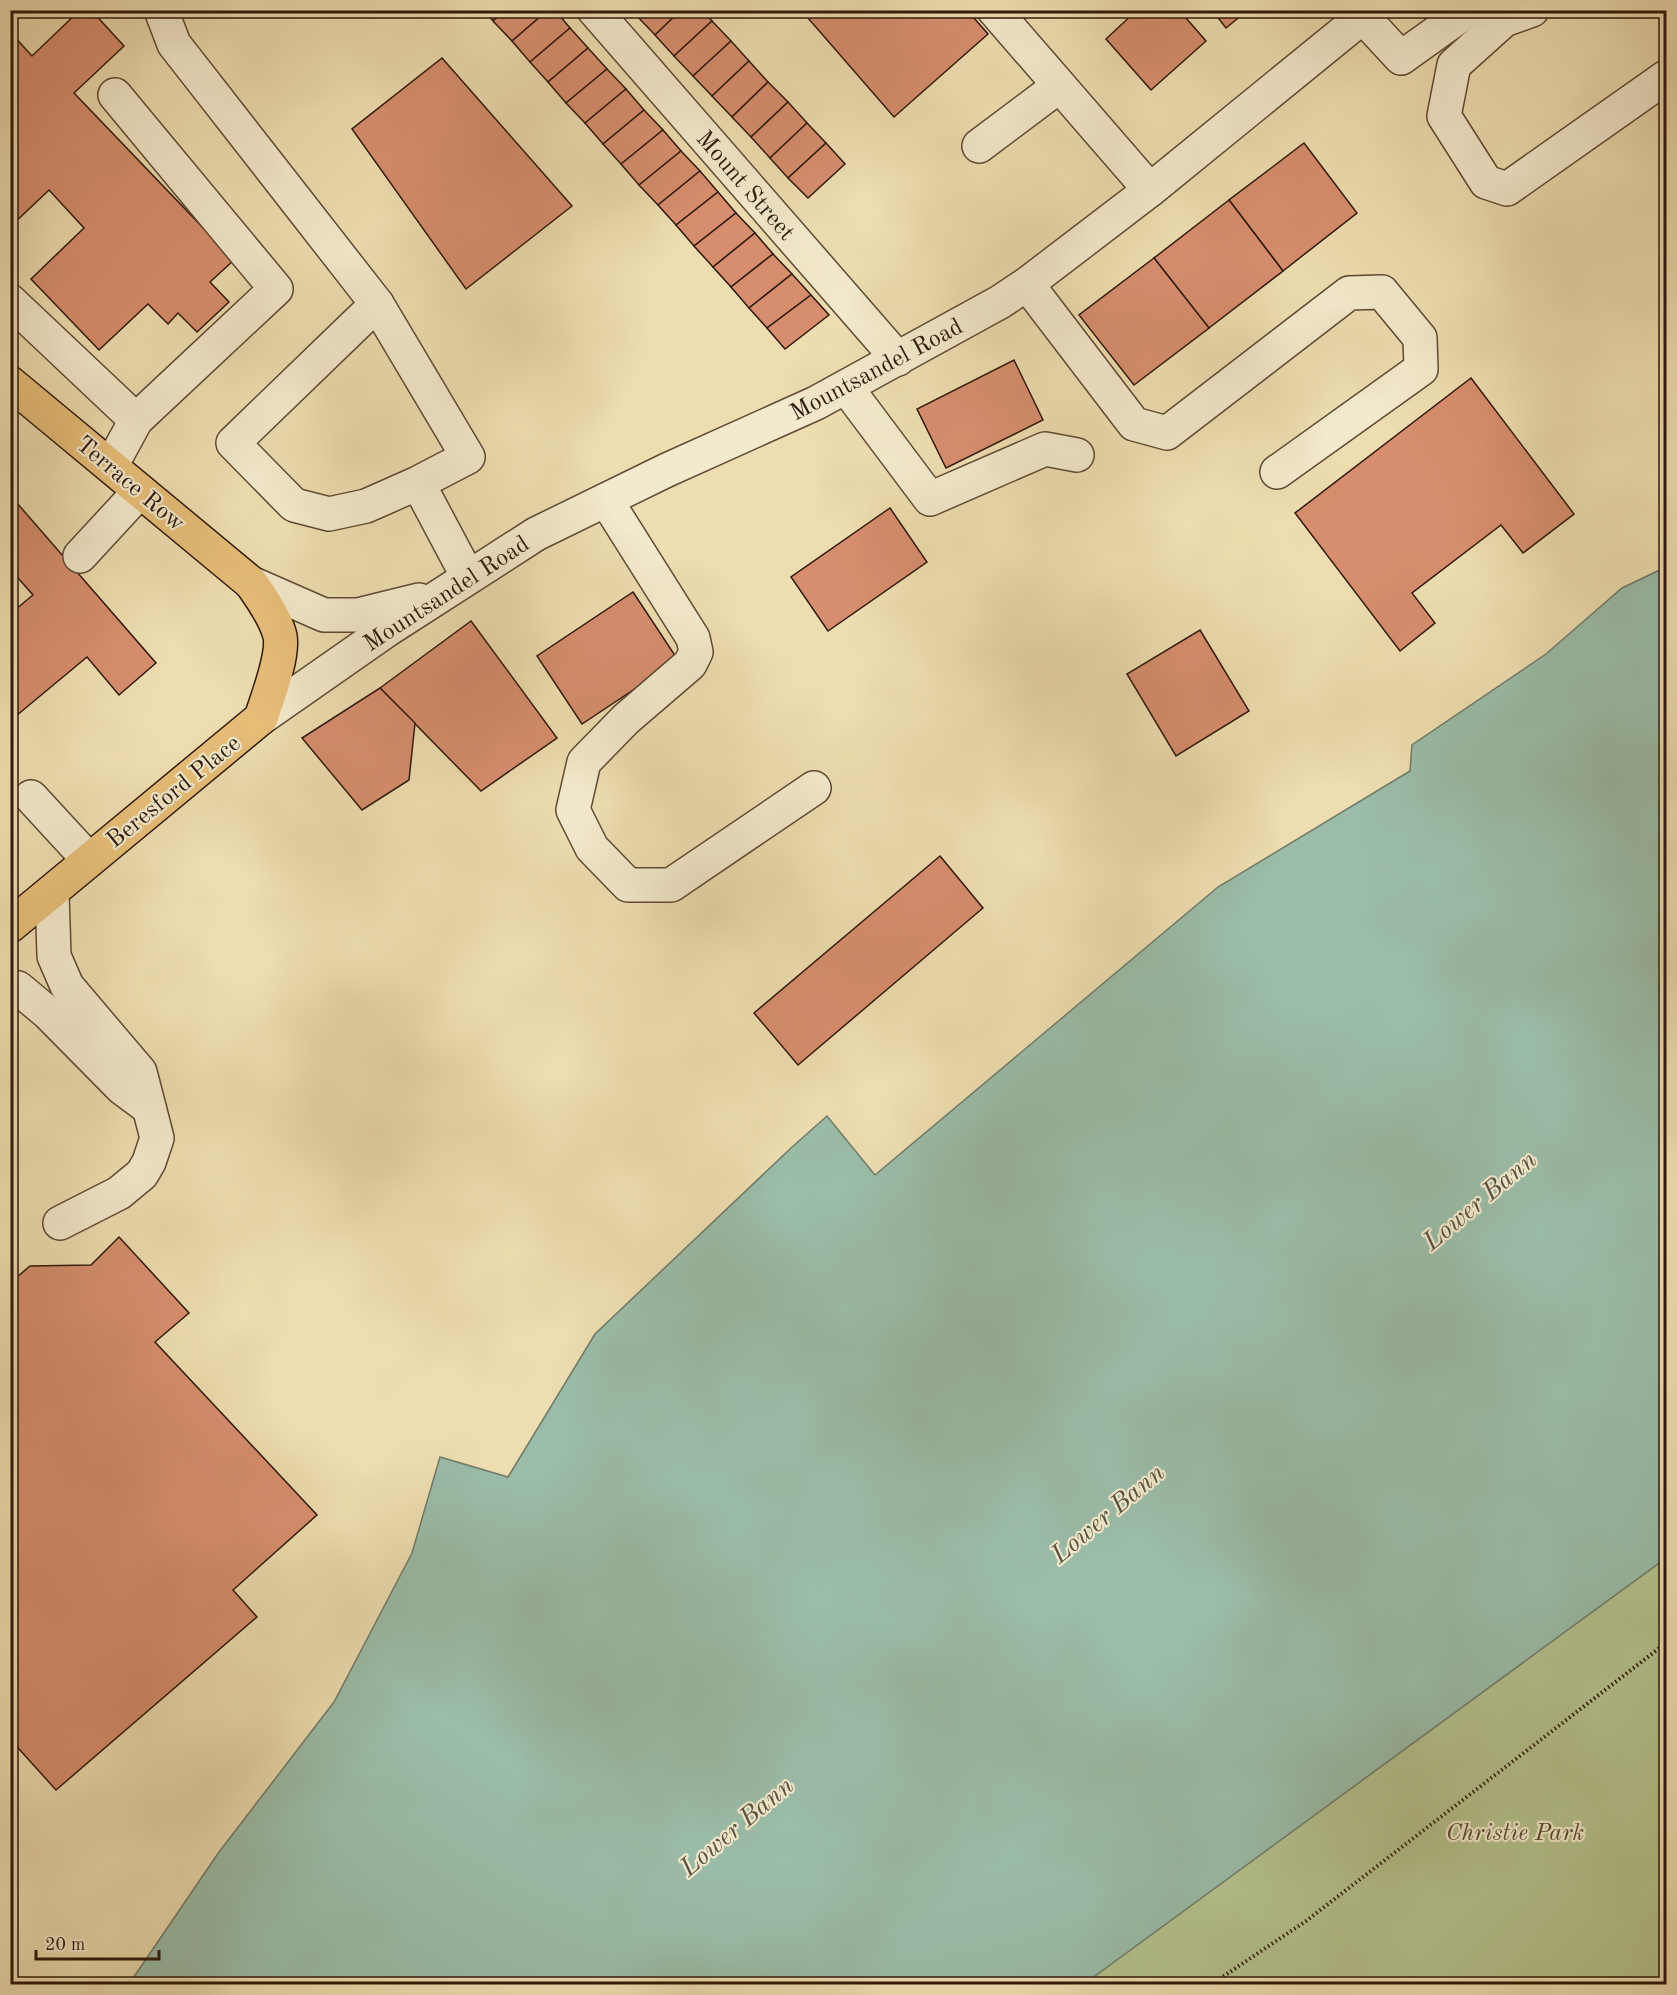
<svg xmlns="http://www.w3.org/2000/svg" width="1677" height="1995" font-family="'Old Standard TT',serif">
  <style>
    .green { fill: #b4c28e; stroke: #726d4c; stroke-width: 1.5 }
    .water { fill: #9abca8; stroke: #6f7a69; stroke-width: 1.5 }
    .building { fill: #d78e6e; stroke: #2f180b; stroke-width: 1.5 }
    .lines { fill: none; stroke-linecap: round; stroke-linejoin: round }
    .minor-casing { stroke: #5e4934; stroke-width: 36 }
    .major-casing { stroke: #2f180b; stroke-width: 36 }
    .path { stroke: #2f180b; stroke-width: 4; stroke-dasharray: 1.5 3; stroke-linecap: butt }
    .minor { stroke: #f3e9cc; stroke-width: 33 }
    .major { stroke: #e6be78; stroke-width: 33 }
    .labels { text-anchor: middle; stroke-width: 4.5; stroke-linejoin: round; paint-order: stroke }
    .street-label { font-size: 24px; fill: #2f180b; stroke: #f3e9cc }
    .park-label { font-size: 24px; font-style: italic; fill: #574b32; stroke: #f3e9cc }
    .water-label { font-size: 26px; font-style: italic; fill: #545142; stroke: #f3e9cc }
  </style>
  <rect width="100%" height="100%" fill="#edddb0"/>
  <filter id="stains"><feTurbulence type="fractalNoise" baseFrequency=".00333" numOctaves="4"/><feColorMatrix values="0 0 0 0 .2 0 0 0 0 .09 0 0 0 0 .02 0 0 0 .5 -.17"/></filter>
  <radialGradient id="worn" r=".72"><stop offset=".6" stop-color="#630" stop-opacity="0"/><stop offset="1" stop-color="#630" stop-opacity=".3"/></radialGradient>
  <!-- green -->
  <path class="green" d="M 1666,1331 L 1666,1984 L 1023,1984 Z"/>
  <!-- water -->
  <path class="water" d="M 1666,567 L 1666,1558 L 1084,1984 L 129,1984 L 219,1852 L 334,1702 L 412,1553 L 440,1457 L 508,1477 L 595,1334 L 791,1148 L 827,1116 L 875,1175 L 1218,887 L 1410,771 L 1412,745 L 1546,654 L 1622,588 Z"/>
  <!-- building -->
  <g class="building">
    <path d="M 80,10 L 91,10 L 124,46 L 74,93 L 234,260 L 210,282 L 229,302 L 197,332 L 178,313 L 168,324 L 148,304 L 99,350 L 31,279 L 84,228 L 49,190 L 10,227 L 10,32 L 32,56 Z"/>
    <path d="M 484,10 L 505,10 L 493,21 Z"/>
    <path d="M 505,10 L 548,10 L 512,41 L 493,21 Z"/>
    <path d="M 548,10 L 555,10 L 570,28 L 530,62 L 512,41 Z"/>
    <path d="M 640,10 L 681,10 L 655,35 L 636,15 Z"/>
    <path d="M 681,10 L 702,10 L 712,21 L 674,56 L 655,35 Z"/>
    <path d="M 801,10 L 967,10 L 988,34 L 894,117 Z"/>
    <path d="M 1137,10 L 1179,10 L 1206,41 L 1151,90 L 1106,39 Z"/>
    <path d="M 1212,10 L 1248,10 L 1226,28 Z"/>
    <path d="M 712,21 L 731,41 L 693,76 L 674,56 Z"/>
    <path d="M 570,28 L 588,48 L 548,82 L 530,62 Z"/>
    <path d="M 731,41 L 749,61 L 712,96 L 693,76 Z"/>
    <path d="M 588,48 L 607,69 L 566,103 L 548,82 Z"/>
    <path d="M 442,58 L 572,206 L 466,289 L 352,129 Z"/>
    <path d="M 749,61 L 768,82 L 732,117 L 712,96 Z"/>
    <path d="M 607,69 L 626,89 L 585,123 L 566,103 Z"/>
    <path d="M 768,82 L 788,102 L 751,137 L 732,117 Z"/>
    <path d="M 626,89 L 644,110 L 603,144 L 585,123 Z"/>
    <path d="M 788,102 L 807,123 L 770,158 L 751,137 Z"/>
    <path d="M 644,110 L 663,130 L 621,164 L 603,144 Z"/>
    <path d="M 807,123 L 826,143 L 788,178 L 770,158 Z"/>
    <path d="M 663,130 L 681,151 L 639,185 L 621,164 Z"/>
    <path d="M 826,143 L 845,164 L 808,198 L 788,178 Z"/>
    <path d="M 1304,143 L 1357,213 L 1283,271 L 1229,200 Z"/>
    <path d="M 681,151 L 700,171 L 658,205 L 639,185 Z"/>
    <path d="M 700,171 L 718,192 L 676,225 L 658,205 Z"/>
    <path d="M 718,192 L 736,213 L 694,246 L 676,225 Z"/>
    <path d="M 1229,200 L 1283,271 L 1209,328 L 1154,258 Z"/>
    <path d="M 736,213 L 755,233 L 713,267 L 694,246 Z"/>
    <path d="M 755,233 L 773,254 L 731,287 L 713,267 Z"/>
    <path d="M 773,254 L 792,274 L 749,308 L 731,287 Z"/>
    <path d="M 1154,258 L 1209,328 L 1134,385 L 1079,315 Z"/>
    <path d="M 792,274 L 811,295 L 767,328 L 749,308 Z"/>
    <path d="M 811,295 L 829,315 L 785,349 L 767,328 Z"/>
    <path d="M 1014,360 L 1043,420 L 946,468 L 917,409 Z"/>
    <path d="M 1471,378 L 1574,514 L 1523,553 L 1501,525 L 1412,593 L 1435,623 L 1400,651 L 1295,513 Z"/>
    <path d="M 10,495 L 156,663 L 119,695 L 87,657 L 10,721 L 10,614 L 33,595 L 10,569 Z"/>
    <path d="M 890,508 L 927,562 L 828,631 L 791,577 Z"/>
    <path d="M 633,592 L 678,660 L 582,724 L 537,656 Z"/>
    <path d="M 471,621 L 557,738 L 481,791 L 380,688 Z"/>
    <path d="M 1200,630 L 1249,711 L 1176,756 L 1127,674 Z"/>
    <path d="M 380,688 L 415,723 L 409,780 L 362,810 L 302,738 Z"/>
    <path d="M 940,856 L 983,908 L 798,1065 L 754,1013 Z"/>
    <path d="M 119,1237 L 189,1313 L 155,1342 L 317,1515 L 233,1590 L 257,1617 L 56,1790 L 10,1739 L 10,1283 L 30,1266 L 91,1265 Z"/>
  </g>
  <g class="lines">
    <defs>
      <g id="minor">
        <path d="M 161,10 L 174,44 L 377,304"/>
        <path d="M 594,10 L 898,359"/>
        <path d="M 994,10 L 1150,190"/>
        <path d="M 1532,10 L 1504,20 L 1454,65 L 1444,116 L 1486,182 L 1507,189 L 1666,77"/>
        <path d="M 1363,17 L 1401,58 L 1468,10"/>
        <path d="M 979,146 L 1059,86"/>
        <path d="M 1027,284 L 1134,424 L 1167,433 L 1349,293 L 1382,292 L 1420,338 L 1421,369 L 1277,472"/>
        <path d="M 10,301 L 136,420"/>
        <path d="M 846,387 L 930,499 L 1045,449 L 1077,455"/>
        <path d="M 111,466 L 136,420 L 276,289 L 115,95"/>
        <path d="M 418,483 L 366,506 L 329,514 L 294,505 L 233,443 L 377,304 L 468,457 L 418,483 L 468,577"/>
        <path d="M 606,500 L 693,638 L 696,652 L 690,664 L 626,719 L 584,762 L 573,810 L 592,848 L 628,885 L 671,885 L 814,788"/>
        <path d="M 80,556 L 140,491"/>
        <path d="M 251,583 L 324,615 L 358,615 L 419,600"/>
        <path d="M 261,718 L 387,630 L 536,534 L 667,470 L 816,403 L 1000,302 L 1027,284 L 1150,190 L 1371,10"/>
        <path d="M 31,797 L 89,860"/>
        <path d="M 52,893 L 54,956 L 67,986 L 140,1072 L 157,1138 L 149,1162 L 142,1174 L 119,1193 L 60,1223"/>
        <path d="M 10,986 L 18,988 L 48,1013 L 122,1088 L 149,1108"/>
      </g>
      <path id="major" d="M 10,383 L 251,583 C 261,597 276,619 280,636 C 284,656 267,699 261,718 L 10,926"/>
    </defs>
    <!-- minor casing -->
    <use href="#minor" class="minor-casing"/>
    <!-- major casing -->
    <use href="#major" class="major-casing"/>
    <!-- path -->
    <path class="path" d="M 1212,1984 L 1306,1921 L 1666,1643"/>
    <!-- minor -->
    <use href="#minor" class="minor"/>
    <!-- major -->
    <use href="#major" class="major"/>
  </g>
  <g class="labels">
    <!-- street labels -->
    <g class="street-label">
      <text transform="translate(746 185) rotate(49)" y="8">Mount Street</text>
      <text transform="translate(876 369) rotate(-28)" y="8">Mountsandel Road</text>
      <text transform="translate(131 483) rotate(40)" y="8">Terrace Row</text>
      <text transform="translate(446 593) rotate(-33)" y="8">Mountsandel Road</text>
      <text transform="translate(173 791) rotate(-39)" y="8">Beresford Place</text>
    </g>
    <!-- park labels -->
    <g class="park-label">
      <text x="1515" y="1840">Christie Park</text>
    </g>
    <!-- water labels -->
    <g class="water-label">
      <text transform="translate(1479 1200) rotate(-40)" y="9">Lower Bann</text>
      <text transform="translate(1107 1513) rotate(-40)" y="9">Lower Bann</text>
      <text transform="translate(736 1826) rotate(-40)" y="9">Lower Bann</text>
    </g>
  </g>
  <!-- margin -->
  <rect width="1677" height="1995" fill="none" stroke="#edddb0" stroke-width="36"/>
  <rect x="12" y="12" width="1653" height="1971" fill="none" stroke="#2f180b" stroke-width="3"/>
  <rect x="18" y="18" width="1641" height="1959" fill="none" stroke="#2f180b" stroke-width="1.5"/>
  <!-- scale -->
  <path d="M36 1950v9h123v-9" fill="none" stroke="#2f180b" stroke-width="3"/>
  <text x="45" y="1950" font-size="18" fill="#2f180b" stroke="#f3e9cc" stroke-width="4.5" paint-order="stroke">20 m</text>
  <rect width="100%" height="100%" filter="url(#stains)"/>
  <rect width="100%" height="100%" fill="url(#worn)"/>
</svg>
